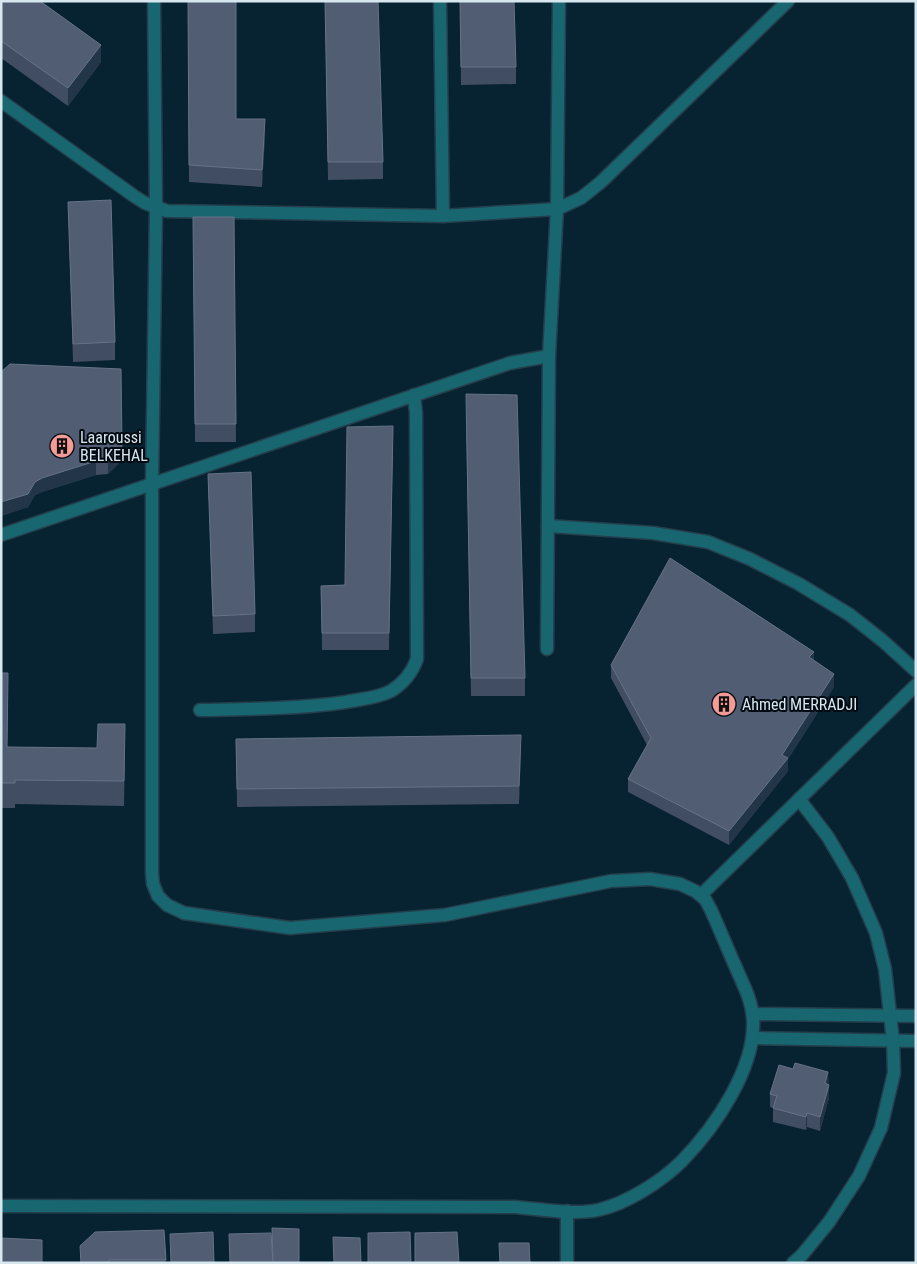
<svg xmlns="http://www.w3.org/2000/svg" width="917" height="1264" font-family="'Roboto Condensed',sans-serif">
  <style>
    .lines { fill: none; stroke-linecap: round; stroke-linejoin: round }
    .minor-casing { stroke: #243e4c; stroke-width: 15 }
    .minor { stroke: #18666f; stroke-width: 12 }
    .wall { fill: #414d63 }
    .shaded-wall { fill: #233548 }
    .building { fill: #515d72; stroke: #667386 }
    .labels { text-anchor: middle; stroke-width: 4; stroke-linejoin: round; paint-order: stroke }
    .poi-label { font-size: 16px; fill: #d7e7f0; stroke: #020a11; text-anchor: start }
  </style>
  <rect width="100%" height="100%" fill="#072231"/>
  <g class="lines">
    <defs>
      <g id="minor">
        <path d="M 440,1 L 443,216"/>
        <path d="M 1,101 L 134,196 L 145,203 L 167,211 L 443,216 L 557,209 L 581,198 L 601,182 L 788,1"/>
        <path d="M 548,526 L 653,533 L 708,542 L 750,559 L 799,584 L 850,615 L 883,641 L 916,671"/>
        <path d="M 1,535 L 510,363 L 549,356"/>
        <path d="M 547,649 L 549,356 L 557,209 L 559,1"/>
        <path d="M 200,710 C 249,709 297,709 346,702 C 360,699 378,698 391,691 C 404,683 412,673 417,659 L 416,413 L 414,395"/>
        <path d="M 701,895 L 916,685"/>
        <path d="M 753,1014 L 916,1016"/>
        <path d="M 753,1038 L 916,1041"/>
        <path d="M 1,1206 L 515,1207 C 539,1209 575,1215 598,1210 C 626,1204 662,1181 682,1161 C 715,1127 756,1068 753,1019 C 752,1001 744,986 737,970 C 728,950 720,930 711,910 L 705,899 L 695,891 L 680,884 L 650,879 L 611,881 L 445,915 L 290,928 L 184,913 L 167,905 L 158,896 L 153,884 L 152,873 L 152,484 L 156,208 L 154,1"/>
        <path d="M 567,1263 L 567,1211"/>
        <path d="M 793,1263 L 802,1255 L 829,1222 L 859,1176 L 881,1128 L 894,1073 L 893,1041 L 885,969 L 876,933 L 852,878 L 828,837 L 799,799"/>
      </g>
    </defs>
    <!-- minor casing -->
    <use href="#minor" class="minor-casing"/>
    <!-- minor -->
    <use href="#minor" class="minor"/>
  </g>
  <!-- wall -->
  <g class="wall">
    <path d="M 1,1 L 101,62 L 68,106 L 1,58 Z"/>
    <path d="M 188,1 L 236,119 L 265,137 L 262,187 L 189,182 Z"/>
    <path d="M 325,1 L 383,162 L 383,179 L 328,180 Z"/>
    <path d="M 460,1 L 516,67 L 516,84 L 461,85 Z"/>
    <path d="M 68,202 L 115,342 L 115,360 L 73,362 Z"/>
    <path d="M 193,217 L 234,217 L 236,442 L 195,442 Z"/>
    <path d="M 1,372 L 122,460 L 108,474 L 96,475 L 42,492 L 35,495 L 28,507 L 1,516 Z"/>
    <path d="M 466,412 L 525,678 L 525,696 L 471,696 Z"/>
    <path d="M 393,444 L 389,650 L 322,650 L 321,586 L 345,585 Z"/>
    <path d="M 208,474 L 255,614 L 255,632 L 213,634 Z"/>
    <path d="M 814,660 L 834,687 L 788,759 L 788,771 L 729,845 L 628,792 L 628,779 L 647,745 L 611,678 L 611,665 Z"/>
    <path d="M 1,673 L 8,698 L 7,747 L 125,749 L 124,806 L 15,804 L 15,808 L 1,808 Z"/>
    <path d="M 236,739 L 521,752 L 519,804 L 237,807 Z"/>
    <path d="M 793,1069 L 828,1072 L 829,1098 L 820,1131 L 807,1127 L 806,1130 L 773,1122 L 773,1108 L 770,1107 L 770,1094 Z"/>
    <path d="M 164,1230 L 166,1263 L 81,1263 L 80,1246 Z"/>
  </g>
  <!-- shaded-wall -->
  <g class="shaded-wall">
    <path d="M 101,45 L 101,62 L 68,106 L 68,88 Z"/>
    <path d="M 265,119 L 265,137 L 262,187 L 262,170 Z"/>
    <path d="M 122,447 L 122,460 L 108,474 L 108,461 Z"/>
    <path d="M 96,461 L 96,475 L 42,492 L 35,495 L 28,507 L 1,516 L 1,502 L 35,482 L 42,478 Z"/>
    <path d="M 814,652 L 814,665 L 809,657 Z"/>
    <path d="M 834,674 L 834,687 L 788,759 L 788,771 L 729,845 L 729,831 L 782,755 Z"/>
    <path d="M 125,724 L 125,749 L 124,806 L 124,781 Z"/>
    <path d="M 521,735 L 521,752 L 519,804 L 519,786 Z"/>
    <path d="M 828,1072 L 828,1086 L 825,1083 Z"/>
    <path d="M 829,1085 L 829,1098 L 820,1131 L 820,1117 Z"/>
    <path d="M 807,1113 L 807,1127 L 806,1130 L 806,1117 Z"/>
  </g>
  <!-- building -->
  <g class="building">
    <path d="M 1,1 L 40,1 L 101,45 L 68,88 L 1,41 Z"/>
    <path d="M 188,1 L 236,1 L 236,119 L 265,119 L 262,170 L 189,165 Z"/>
    <path d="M 325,1 L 378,1 L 383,162 L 328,162 Z"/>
    <path d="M 460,1 L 514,1 L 516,67 L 461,67 Z"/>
    <path d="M 111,200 L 115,342 L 73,344 L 68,202 Z"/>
    <path d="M 193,217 L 234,217 L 236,424 L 195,424 Z"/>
    <path d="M 10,364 L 121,369 L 122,447 L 108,461 L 96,461 L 42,478 L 35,482 L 28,494 L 1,502 L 1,372 Z"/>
    <path d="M 466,394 L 517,395 L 525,678 L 471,678 Z"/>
    <path d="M 393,426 L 389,633 L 322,633 L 321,586 L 345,585 L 347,427 Z"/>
    <path d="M 251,472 L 255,614 L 213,616 L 208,474 Z"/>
    <path d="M 670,558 L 814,652 L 809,657 L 834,674 L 782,755 L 788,758 L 729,831 L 628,779 L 651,738 L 611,665 Z"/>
    <path d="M 1,673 L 8,673 L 7,747 L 97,748 L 98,724 L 125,724 L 124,781 L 15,780 L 15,783 L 1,783 Z"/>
    <path d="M 521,735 L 519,786 L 237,789 L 236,739 Z"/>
    <path d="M 795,1063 L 828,1072 L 825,1083 L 829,1085 L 820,1117 L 807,1113 L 806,1117 L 773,1108 L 777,1096 L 770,1094 L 779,1065 L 793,1069 Z"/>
    <path d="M 272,1228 L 299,1229 L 299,1263 L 273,1263 Z"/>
    <path d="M 164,1230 L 166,1260 L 109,1260 L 109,1263 L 81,1263 L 80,1246 L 95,1232 Z"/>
    <path d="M 213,1232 L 214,1263 L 171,1263 L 170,1234 Z"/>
    <path d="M 410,1232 L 411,1263 L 368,1263 L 368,1233 Z"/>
    <path d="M 457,1232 L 459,1263 L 415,1263 L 415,1233 Z"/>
    <path d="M 271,1233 L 273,1263 L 230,1263 L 229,1234 Z"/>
    <path d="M 333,1237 L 360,1238 L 361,1263 L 334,1263 Z"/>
    <path d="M 1,1238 L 42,1240 L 42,1263 L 1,1263 Z"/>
    <path d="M 499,1243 L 529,1243 L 530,1263 L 500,1263 Z"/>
  </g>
  <!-- icons -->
  <defs>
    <symbol id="building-disc" viewBox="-11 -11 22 22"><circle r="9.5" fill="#f59b97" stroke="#020a11"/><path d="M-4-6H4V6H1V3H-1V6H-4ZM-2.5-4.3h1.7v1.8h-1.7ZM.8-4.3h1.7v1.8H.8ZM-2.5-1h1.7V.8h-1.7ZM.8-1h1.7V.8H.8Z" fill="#111"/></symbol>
  </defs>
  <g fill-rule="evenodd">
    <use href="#building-disc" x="48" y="432" width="28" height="28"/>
    <use href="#building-disc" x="710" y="690" width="28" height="28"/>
  </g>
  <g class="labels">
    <!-- poi labels -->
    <g class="poi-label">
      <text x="80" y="443">Laaroussi<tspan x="80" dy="18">BELKEHAL</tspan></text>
      <text x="742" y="710">Ahmed MERRADJI</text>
    </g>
  </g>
  <!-- border -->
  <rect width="917" height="1264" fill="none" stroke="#d7e7f0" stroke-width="5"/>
</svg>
